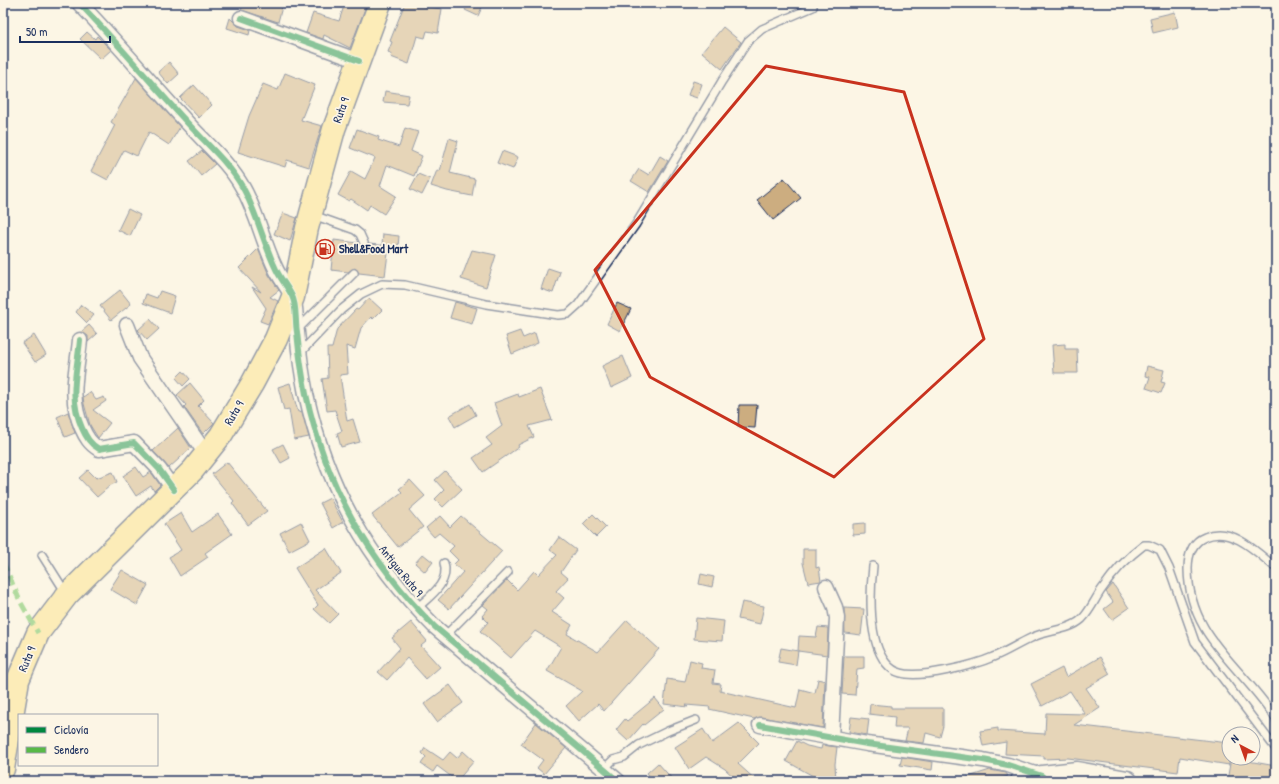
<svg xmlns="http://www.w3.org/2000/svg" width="1279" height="784" font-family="'Patrick Hand',sans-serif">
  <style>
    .building { fill: #ccad80; stroke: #1b2f5e }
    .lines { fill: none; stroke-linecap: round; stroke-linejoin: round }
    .service-casing { stroke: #1b2f5e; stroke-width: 10 }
    .minor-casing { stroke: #1b2f5e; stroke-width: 17 }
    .secondary-casing { stroke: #1b2f5e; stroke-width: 23 }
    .primary-casing { stroke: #1b2f5e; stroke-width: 25 }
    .service { stroke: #fcf5e5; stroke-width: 7 }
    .minor { stroke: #fcf5e5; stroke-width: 14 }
    .secondary { stroke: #fcf5e5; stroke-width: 20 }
    .primary { stroke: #fce080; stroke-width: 22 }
    .quiet { stroke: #58b947; stroke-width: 5; stroke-dasharray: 10 5; stroke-linecap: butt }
    .cycleway-casing { stroke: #fcf5e5; stroke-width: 8 }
    .cycleway { stroke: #00873e; stroke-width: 6 }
    .marked { fill: none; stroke: #c8321e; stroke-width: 3; stroke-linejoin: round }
    .labels { text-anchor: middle; stroke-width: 3.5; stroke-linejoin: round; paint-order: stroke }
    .street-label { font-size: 12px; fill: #1b2f5e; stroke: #fcf5e5 }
    .poi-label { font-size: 12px; font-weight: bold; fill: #1b2f5e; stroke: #fcf5e5; text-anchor: start }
  </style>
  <rect width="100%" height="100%" fill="#fcf5e5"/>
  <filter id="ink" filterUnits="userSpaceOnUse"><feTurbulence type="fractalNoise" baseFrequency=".025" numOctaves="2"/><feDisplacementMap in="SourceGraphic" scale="8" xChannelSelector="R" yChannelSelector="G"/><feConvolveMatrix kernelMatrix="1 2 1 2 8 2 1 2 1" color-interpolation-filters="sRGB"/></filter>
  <g filter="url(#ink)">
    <!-- building -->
    <g class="building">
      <path d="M 244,3 L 283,3 L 278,22 L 241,10 Z"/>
      <path d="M 345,3 L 357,3 L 366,6 L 350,48 L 324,35 L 323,39 L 306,33 L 313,13 L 339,21 Z"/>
      <path d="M 405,3 L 424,3 L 423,6 L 442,9 L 438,33 L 427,31 L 425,38 L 417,36 L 409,64 L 391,57 L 392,54 L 388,52 L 392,42 L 390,41 Z"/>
      <path d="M 469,3 L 484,3 L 478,16 L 465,10 Z"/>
      <path d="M 1175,12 L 1178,27 L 1153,33 L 1150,18 Z"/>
      <path d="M 230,18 L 238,26 L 250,30 L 249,35 L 227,28 Z"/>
      <path d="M 723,27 L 741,42 L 722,69 L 702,52 Z"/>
      <path d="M 87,32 L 95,39 L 97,36 L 111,50 L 101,59 L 80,39 Z"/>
      <path d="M 169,62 L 179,74 L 168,84 L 158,72 Z"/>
      <path d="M 285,73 L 315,85 L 301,120 L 322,126 L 309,167 L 287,160 L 285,167 L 238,152 L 249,116 L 263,84 L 278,90 Z"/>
      <path d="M 136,78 L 180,127 L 169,145 L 149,132 L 137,156 L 124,150 L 108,180 L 91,171 L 115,125 L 111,122 Z"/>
      <path d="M 693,81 L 702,84 L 697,98 L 688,95 Z"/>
      <path d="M 194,85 L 212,105 L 199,118 L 180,98 Z"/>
      <path d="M 385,91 L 409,95 L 407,104 L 383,102 Z"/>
      <path d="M 405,128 L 418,132 L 411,151 L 422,156 L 414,176 L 387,165 L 380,186 L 396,196 L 384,214 L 370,205 L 367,210 L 351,199 L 349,201 L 338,195 L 351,171 L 365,179 L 375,158 L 350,148 L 357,129 L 379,137 L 378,140 L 399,147 Z"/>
      <path d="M 449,138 L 458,141 L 450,173 L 475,179 L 472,196 L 447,191 L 431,186 L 437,170 L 440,171 Z"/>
      <path d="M 202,151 L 215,164 L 201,176 L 189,161 Z"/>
      <path d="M 502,151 L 518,157 L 513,169 L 497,163 Z"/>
      <path d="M 660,156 L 668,161 L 649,192 L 631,181 L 639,169 L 649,175 Z"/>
      <path d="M 418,174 L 430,179 L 422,195 L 410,189 Z"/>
      <path d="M 784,178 L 801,198 L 773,220 L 757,200 Z"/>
      <path d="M 128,209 L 140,215 L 130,236 L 118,230 Z"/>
      <path d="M 283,213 L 297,218 L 290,241 L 274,234 Z"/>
      <path d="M 383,234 L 399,236 L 398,247 L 382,245 Z"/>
      <path d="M 334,240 L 358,243 L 363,248 L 366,247 L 369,244 L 389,246 L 385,276 L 359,273 L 355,268 L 348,272 L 331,270 Z"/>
      <path d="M 258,249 L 269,275 L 279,290 L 270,297 L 278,301 L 268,324 L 260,321 L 266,308 L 252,287 L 261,292 L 239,268 Z"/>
      <path d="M 472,250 L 496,255 L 486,287 L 461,279 Z"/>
      <path d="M 548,268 L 560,272 L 553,293 L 541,289 Z"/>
      <path d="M 120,290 L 131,304 L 111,320 L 100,306 Z"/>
      <path d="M 160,291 L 175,296 L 170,313 L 143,303 L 146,294 L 157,298 Z"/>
      <path d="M 369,298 L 382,310 L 373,319 L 371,317 L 361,328 L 355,349 L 346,346 L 348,374 L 340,375 L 347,421 L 353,419 L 360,442 L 341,447 L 337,433 L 342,431 L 335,410 L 327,411 L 322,379 L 328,378 L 327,348 L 332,348 L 337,329 L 356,309 L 358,310 Z"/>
      <path d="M 455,302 L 477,308 L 472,324 L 450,318 Z"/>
      <path d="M 617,303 L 631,309 L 620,331 L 607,324 Z"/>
      <path d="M 81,305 L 94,315 L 87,323 L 76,312 Z"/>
      <path d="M 150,319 L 159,329 L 147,340 L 138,330 Z"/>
      <path d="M 89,325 L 97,334 L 88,342 L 88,336 L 81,332 Z"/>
      <path d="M 520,331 L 523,338 L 535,333 L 538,343 L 512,354 L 506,336 Z"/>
      <path d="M 34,335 L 46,355 L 35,362 L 22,343 Z"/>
      <path d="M 1065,344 L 1065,349 L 1077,349 L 1078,373 L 1054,373 L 1052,345 Z"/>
      <path d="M 623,356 L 632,378 L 611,388 L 602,366 Z"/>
      <path d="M 1147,366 L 1164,370 L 1161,382 L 1165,383 L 1161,393 L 1146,388 L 1150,377 L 1145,376 Z"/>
      <path d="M 183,371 L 190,379 L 183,386 L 176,378 Z"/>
      <path d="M 190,383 L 204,400 L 198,406 L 214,423 L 203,434 L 184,407 L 186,405 L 177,395 Z"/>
      <path d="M 290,383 L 298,412 L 302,411 L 309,437 L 294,440 L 289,409 L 284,410 L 278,387 Z"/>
      <path d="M 540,389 L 552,420 L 529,426 L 534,437 L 518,445 L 519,447 L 483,472 L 473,458 L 492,445 L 486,438 L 502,426 L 494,403 L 518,394 L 519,397 Z"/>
      <path d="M 90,392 L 96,400 L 104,397 L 106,401 L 93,410 L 110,423 L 98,438 L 90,425 L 84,404 L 83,397 Z"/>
      <path d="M 470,404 L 476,415 L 455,427 L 449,416 Z"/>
      <path d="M 739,405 L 757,405 L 755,428 L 738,427 Z"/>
      <path d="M 68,412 L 75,433 L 65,437 L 57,417 Z"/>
      <path d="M 178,428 L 191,448 L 169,468 L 153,451 Z"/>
      <path d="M 283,444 L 290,458 L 281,463 L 273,449 Z"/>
      <path d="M 227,462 L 267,511 L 248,525 L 232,503 L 234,501 L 212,474 Z"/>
      <path d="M 136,467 L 143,477 L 151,472 L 160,485 L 154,491 L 151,486 L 136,496 L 123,476 Z"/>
      <path d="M 88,470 L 96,478 L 113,472 L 117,482 L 111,485 L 97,497 L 79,478 Z"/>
      <path d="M 445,471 L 462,489 L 443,507 L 435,499 L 444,490 L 435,480 Z"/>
      <path d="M 410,480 L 425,496 L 409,510 L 423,527 L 398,547 L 372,515 L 402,492 L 399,489 Z"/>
      <path d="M 330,498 L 343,522 L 333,528 L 320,503 Z"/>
      <path d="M 181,513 L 192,532 L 218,514 L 232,534 L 205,553 L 208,557 L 180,576 L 169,557 L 181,550 L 164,524 Z"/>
      <path d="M 593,514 L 606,527 L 596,537 L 583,524 Z"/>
      <path d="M 440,516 L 450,527 L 461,516 L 502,551 L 449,609 L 438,600 L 463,572 L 454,564 L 458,560 L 449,551 L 454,546 L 439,533 L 434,537 L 426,528 Z"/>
      <path d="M 301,522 L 310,540 L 289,551 L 280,533 Z"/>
      <path d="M 865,523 L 865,534 L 853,535 L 853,524 Z"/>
      <path d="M 559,537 L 576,550 L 561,572 L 568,578 L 556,591 L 564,598 L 552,612 L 572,625 L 567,634 L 598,652 L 627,620 L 659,649 L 604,711 L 598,704 L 579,721 L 566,706 L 582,691 L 547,671 L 561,647 L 535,631 L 511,658 L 480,631 L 488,622 L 482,616 L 488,609 L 483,605 L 507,580 L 517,590 L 534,571 L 538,575 L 557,555 L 550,550 Z"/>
      <path d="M 326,548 L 341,573 L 315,590 L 338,614 L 329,623 L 314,609 L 318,605 L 295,568 Z"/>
      <path d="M 803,549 L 816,549 L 816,568 L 819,567 L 821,581 L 808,583 L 803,563 Z"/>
      <path d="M 423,554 L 433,562 L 425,572 L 415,563 Z"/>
      <path d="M 122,570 L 148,585 L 137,605 L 110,589 Z"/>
      <path d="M 701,574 L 714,577 L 712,587 L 699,584 Z"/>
      <path d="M 1113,584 L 1129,608 L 1112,620 L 1104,609 L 1113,602 L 1106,592 Z"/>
      <path d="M 742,602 L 764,606 L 760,624 L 738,619 Z"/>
      <path d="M 844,608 L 864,609 L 861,635 L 845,633 Z"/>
      <path d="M 696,618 L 724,621 L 722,641 L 694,639 Z"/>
      <path d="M 411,622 L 427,641 L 421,646 L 440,667 L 426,679 L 407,658 L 387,680 L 378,672 L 400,648 L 392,638 Z"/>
      <path d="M 818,627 L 828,628 L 827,655 L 798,651 L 799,636 L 816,637 Z"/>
      <path d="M 781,648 L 798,651 L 796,665 L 778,662 Z"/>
      <path d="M 844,656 L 864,656 L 864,668 L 857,669 L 855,695 L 842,694 Z"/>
      <path d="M 1100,657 L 1110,674 L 1086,688 L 1100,708 L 1074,725 L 1229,743 L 1229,765 L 1180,757 L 1178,772 L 1068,758 L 1044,759 L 1044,756 L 1005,754 L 1006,742 L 983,746 L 980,731 L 998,728 L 998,731 L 1045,734 L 1046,713 L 1085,714 L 1070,691 L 1042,706 L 1031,684 L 1062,668 L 1066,677 Z"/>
      <path d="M 690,660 L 702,663 L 701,668 L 715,670 L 713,683 L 721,684 L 720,691 L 796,708 L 800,689 L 815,693 L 818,679 L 825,681 L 823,728 L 761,717 L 754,719 L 709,709 L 710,707 L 686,705 L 688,707 L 664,704 L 667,679 L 685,682 Z"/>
      <path d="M 450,685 L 463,703 L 437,722 L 424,704 Z"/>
      <path d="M 655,698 L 664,709 L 644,725 L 643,724 L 628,741 L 616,730 L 625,719 L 627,721 Z"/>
      <path d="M 870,704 L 891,706 L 891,708 L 943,708 L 943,726 L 940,737 L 926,733 L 924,743 L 905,741 L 908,728 L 894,728 L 895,717 L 869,714 Z"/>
      <path d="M 851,717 L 869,719 L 867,735 L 849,732 Z"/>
      <path d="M 536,723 L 566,748 L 544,774 L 537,768 L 543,760 L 521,744 Z"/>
      <path d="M 739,723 L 759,743 L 738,764 L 757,781 L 738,781 L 725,769 L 706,757 L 689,769 L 675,747 L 703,729 L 712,743 Z"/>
      <path d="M 797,741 L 807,746 L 821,749 L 822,745 L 837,747 L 835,764 L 836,781 L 822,781 L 786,761 Z"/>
      <path d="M 425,748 L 443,760 L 450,752 L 457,758 L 463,751 L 474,761 L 457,781 L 437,766 L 433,772 L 421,764 L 426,757 L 422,753 Z"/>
      <path d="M 902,757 L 933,762 L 932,770 L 900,765 Z"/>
      <path d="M 1231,758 L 1276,766 L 1276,781 L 1227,781 Z"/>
      <path d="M 658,763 L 674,781 L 654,781 L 647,773 Z"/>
      <path d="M 990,770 L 1006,773 L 1008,776 L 993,781 L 963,781 L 962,779 Z"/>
    </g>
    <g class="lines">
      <defs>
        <g id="service">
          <path d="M 313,215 L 355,230 L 360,234 L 364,243"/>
          <path d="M 297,330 L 354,273"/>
          <path d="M 299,354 L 341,310 L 361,294 L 382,284 L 405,285 L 486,304 L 558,315 L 568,314 L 578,305 L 636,224 L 722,81 L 748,41 L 762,29 L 813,7"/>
          <path d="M 42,555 L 66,593"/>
          <path d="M 873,566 C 870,593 868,641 886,663 C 890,668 896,672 901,673 C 920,679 975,665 993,657 C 1006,652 1018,644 1031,638 C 1046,630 1069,631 1082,619 C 1090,611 1095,599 1102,589 C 1113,573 1128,557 1144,545 L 1149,545 L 1160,550 L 1169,568 L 1195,642 L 1276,749"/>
          <path d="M 1276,568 C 1258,553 1231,525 1205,537 C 1192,542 1188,555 1188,569 C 1189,639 1243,666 1276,719"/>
          <path d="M 417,608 C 430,596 450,583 444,563"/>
          <path d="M 446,635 L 508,572"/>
          <path d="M 604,769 L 613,760 L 624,757 L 639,745 L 668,731 L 696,720"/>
        </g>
        <g id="minor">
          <path d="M 79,3 C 115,40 148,80 183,118 C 203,141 228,161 243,188 C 257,213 263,242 275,267 C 279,277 287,286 292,296 C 297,305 295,322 297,332 C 299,353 302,374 306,394 C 326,487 369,561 435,627 L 618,781"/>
          <path d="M 241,18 L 359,61"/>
          <path d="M 127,325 L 140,358 L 206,454"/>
          <path d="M 80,340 C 77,373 68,396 82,428 C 86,437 90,444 99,449 L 134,443 L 159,469 L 174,490"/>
          <path d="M 826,587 L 835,607 L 837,618 L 831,738"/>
          <path d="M 760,725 L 867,744 L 983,760 L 1008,765 L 1041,776"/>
        </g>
        <path id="secondary" d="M 1021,781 L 1042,776 L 1077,772 L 1127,781"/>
        <path id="primary" d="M 3,769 L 18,680 L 38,633 L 67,595 L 193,470 L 221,435 L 252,384 L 276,339 L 293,297 L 307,228 L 334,129 L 380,3"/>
      </defs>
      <!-- service casing -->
      <use href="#service" class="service-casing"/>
      <!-- minor casing -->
      <use href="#minor" class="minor-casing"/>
      <!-- secondary casing -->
      <use href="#secondary" class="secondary-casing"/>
      <!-- primary casing -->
      <use href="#primary" class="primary-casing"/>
      <!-- service -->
      <use href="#service" class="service"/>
      <!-- minor -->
      <use href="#minor" class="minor"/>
      <!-- secondary -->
      <use href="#secondary" class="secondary"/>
      <!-- primary -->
      <use href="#primary" class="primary"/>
      <!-- quiet -->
      <path class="quiet" d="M 3,562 L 20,601 L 38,633"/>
      <defs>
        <g id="cycleway">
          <path d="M 79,3 C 115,40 148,80 183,118 C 203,141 228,161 243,188 C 257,213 263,242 275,267 C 279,277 287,286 292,296 C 297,305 295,322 297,332 C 299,353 302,374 306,394 C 326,487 369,561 435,627 L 618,781"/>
          <path d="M 241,18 L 359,61"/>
          <path d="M 80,340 C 77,373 68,396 82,428 C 86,437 90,444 99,449 L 134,443 L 159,469 L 174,490"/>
          <path d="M 760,725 L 867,744 L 983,760 L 1008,765 L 1042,776"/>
        </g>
      </defs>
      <!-- cycleway casing -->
      <use href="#cycleway" class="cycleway-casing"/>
      <!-- cycleway -->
      <use href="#cycleway" class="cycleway"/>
    </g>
  </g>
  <!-- marked area -->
  <path d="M0 0H1279V784H0ZM 766,66 L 904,92 L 984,339 L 834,477 L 650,377 L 595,270 Z" fill="#fcf5e5" fill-opacity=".55" fill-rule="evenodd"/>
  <path class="marked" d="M 766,66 L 904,92 L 984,339 L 834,477 L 650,377 L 595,270 Z"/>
  <!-- icons -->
  <defs>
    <symbol id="fuel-ring" viewBox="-11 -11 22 22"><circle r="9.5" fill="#fcf5e5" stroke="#c8321e" stroke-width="1.5"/><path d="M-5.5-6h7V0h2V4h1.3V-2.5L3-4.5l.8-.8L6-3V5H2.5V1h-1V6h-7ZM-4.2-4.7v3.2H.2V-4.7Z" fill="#c8321e"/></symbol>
  </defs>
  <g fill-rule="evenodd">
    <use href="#fuel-ring" x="314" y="238" width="22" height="22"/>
  </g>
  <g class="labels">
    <!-- street labels -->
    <g class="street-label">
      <text transform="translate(341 110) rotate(-70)" y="4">Ruta 9</text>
      <text transform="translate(234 413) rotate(-59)" y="4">Ruta 9</text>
      <text transform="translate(401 571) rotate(51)" y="4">Antigua Ruta 9</text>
      <text transform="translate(27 659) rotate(-67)" y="4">Ruta 9</text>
    </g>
    <!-- poi labels -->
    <g class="poi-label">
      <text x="339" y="253">Shell&amp;Food Mart</text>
    </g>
  </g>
  <!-- margin -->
  <rect width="1279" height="784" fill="none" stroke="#fcf5e5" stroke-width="16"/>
  <rect x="8" y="8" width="1263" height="768" fill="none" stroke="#1b2f5e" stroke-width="1.5" filter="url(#ink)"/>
  <!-- legend -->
  <rect x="18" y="714" width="140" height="52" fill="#fcf5e5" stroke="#a2a6af"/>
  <rect x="26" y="727" width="20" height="6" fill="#00873e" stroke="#a2a6af"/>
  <text x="54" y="734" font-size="12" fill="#1b2f5e">Ciclovía</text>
  <rect x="26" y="747" width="20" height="6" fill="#58b947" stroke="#a2a6af"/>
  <text x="54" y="754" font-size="12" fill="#1b2f5e">Sendero</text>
  <!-- north arrow -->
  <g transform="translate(1241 746) rotate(319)"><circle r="19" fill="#fcf5e5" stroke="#a2a6af"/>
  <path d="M0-3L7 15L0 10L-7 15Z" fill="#c8321e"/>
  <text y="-6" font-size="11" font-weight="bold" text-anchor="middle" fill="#1b2f5e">N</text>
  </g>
  <!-- scale -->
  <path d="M20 36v6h90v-6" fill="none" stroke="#1b2f5e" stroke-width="2"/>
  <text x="26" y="36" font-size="12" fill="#1b2f5e" stroke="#fcf5e5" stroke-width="3" paint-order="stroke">50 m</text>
</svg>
